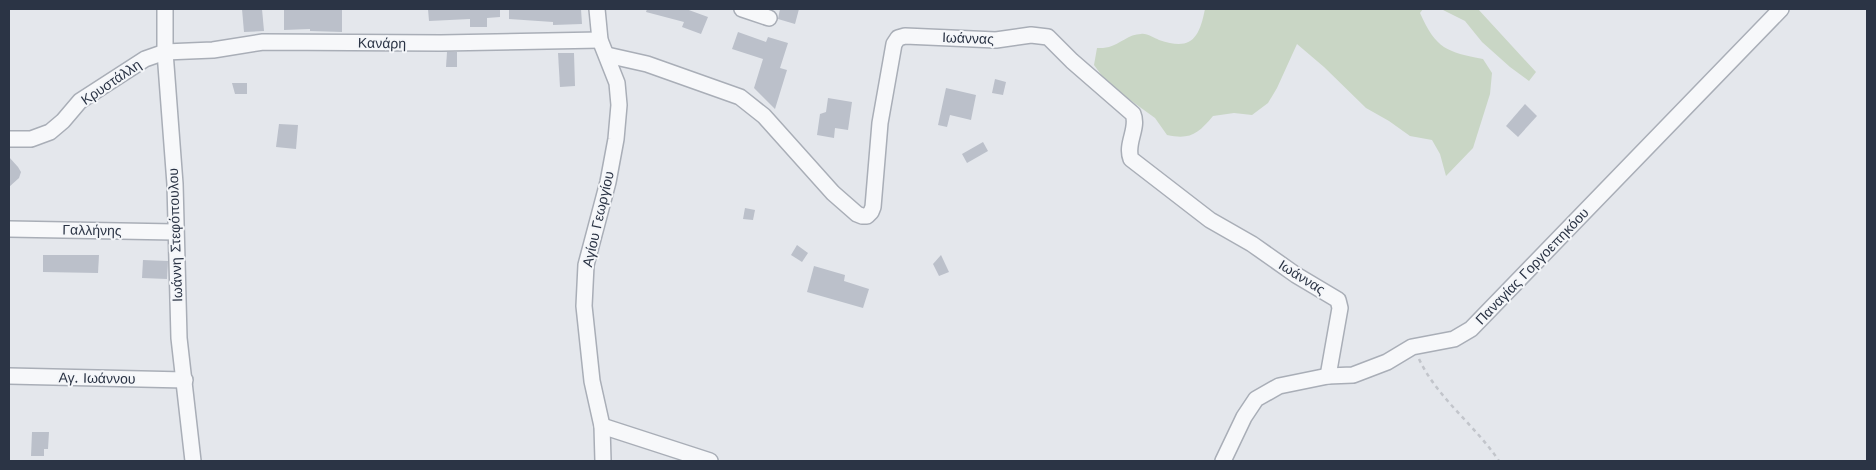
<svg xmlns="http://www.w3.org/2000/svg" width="1876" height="470" font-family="'Work Sans',sans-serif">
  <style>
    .green { fill: #c9d6c5 }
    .building { fill: #bbc0ca }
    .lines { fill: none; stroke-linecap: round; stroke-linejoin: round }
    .minor-casing { stroke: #a9aeb7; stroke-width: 18 }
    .path { stroke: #c2c5cb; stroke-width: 2.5; stroke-dasharray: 4 4; stroke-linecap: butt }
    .minor { stroke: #f7f8fa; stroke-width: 15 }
    .labels { text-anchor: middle; stroke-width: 4; stroke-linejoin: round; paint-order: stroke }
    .street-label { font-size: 14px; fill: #2b3445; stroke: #f4f6f9 }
  </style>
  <rect width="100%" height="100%" fill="#e4e7ec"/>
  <!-- green -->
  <g class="green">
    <path d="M 1205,9 L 1423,9 L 1420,13 C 1436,49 1447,52 1483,59 L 1492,73 L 1490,94 L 1473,148 L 1446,176 L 1440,154 L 1432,140 L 1410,136 L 1389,121 L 1366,108 L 1324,67 L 1297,44 L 1277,88 L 1268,103 L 1252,115 L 1234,113 L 1213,116 C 1198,134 1190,140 1167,135 L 1155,118 L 1108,84 L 1094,65 L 1097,48 C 1101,48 1105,48 1109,47 C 1120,44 1129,34 1141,34 C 1147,33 1154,38 1159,40 C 1191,51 1199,39 1205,9 Z"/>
    <path d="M 1441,9 L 1478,9 L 1536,72 L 1529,81 L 1510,67 L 1482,42 L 1465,21 Z"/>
  </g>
  <!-- building -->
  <g class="building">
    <path d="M 242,9 L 262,9 L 264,31 L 244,32 Z"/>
    <path d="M 284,9 L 342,9 L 342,32 L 310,31 L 310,29 L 284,30 Z"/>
    <path d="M 428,9 L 500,9 L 500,17 L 487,18 L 487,27 L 470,27 L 470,19 L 429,21 Z"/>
    <path d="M 509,9 L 581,9 L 582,24 L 553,25 L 553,22 L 509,19 Z"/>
    <path d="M 647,9 L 686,9 L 708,17 L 701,34 L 682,27 L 684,22 L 646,12 Z"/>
    <path d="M 780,9 L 799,9 L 795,24 L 778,19 Z"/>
    <path d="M 738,32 L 766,42 L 768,37 L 788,43 L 780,68 L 787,70 L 775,109 L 754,88 L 763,59 L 732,49 Z"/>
    <path d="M 447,52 L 457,52 L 457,67 L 446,67 Z"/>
    <path d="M 558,53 L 574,53 L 575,86 L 560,87 Z"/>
    <path d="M 995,79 L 1006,82 L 1003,95 L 992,93 Z"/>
    <path d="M 232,83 L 247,83 L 247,94 L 235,94 Z"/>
    <path d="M 946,88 L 976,95 L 971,120 L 950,115 L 947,127 L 938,125 Z"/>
    <path d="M 828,98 L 852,102 L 848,130 L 835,128 L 834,138 L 817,135 L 820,114 L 826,112 Z"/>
    <path d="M 1525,104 L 1537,116 L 1518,137 L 1506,126 Z"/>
    <path d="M 279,124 L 298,125 L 296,149 L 276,147 Z"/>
    <path d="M 983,142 L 988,151 L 967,163 L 962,154 Z"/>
    <path d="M 9,157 L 18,167 L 21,172 L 19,178 L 9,187 Z"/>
    <path d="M 745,208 L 755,210 L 753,220 L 743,219 Z"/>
    <path d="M 797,245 L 808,253 L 802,262 L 791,255 Z"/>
    <path d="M 43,255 L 99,255 L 98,273 L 43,272 Z"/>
    <path d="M 941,255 L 949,272 L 939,276 L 933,264 Z"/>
    <path d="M 143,260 L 168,261 L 167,279 L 142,278 Z"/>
    <path d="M 814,266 L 845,275 L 844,281 L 869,289 L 863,308 L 807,292 Z"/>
    <path d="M 32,432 L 49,432 L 48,449 L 44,449 L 44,456 L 31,456 Z"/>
  </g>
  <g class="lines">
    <defs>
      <g id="minor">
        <path d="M 165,9 L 165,52 L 175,184 L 179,338 L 193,461"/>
        <path d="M 597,9 L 600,40 L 617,83 L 619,105 L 616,139 L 608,182 L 586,265 L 584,306 L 592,381 L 602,426 L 603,461"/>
        <path d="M 742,9 L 769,18"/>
        <path d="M 607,55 L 647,64 L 740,97 L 764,116 L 833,193 L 857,214 L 862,216 L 867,216 L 871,212 L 873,207 L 880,123 L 894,44 L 898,38 L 905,36 L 996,40 L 1031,35 L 1048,37 L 1072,61 L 1133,114 C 1139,128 1125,144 1131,159 L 1210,220 L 1252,244 L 1296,275 L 1338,300 L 1340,308 L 1328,376"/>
        <path d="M 9,139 L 31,139 L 50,132 L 63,121 L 80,101 L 145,59 L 165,52 L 213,50 L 263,42 L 441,43 L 600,40"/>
        <path d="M 9,229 L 175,232"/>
        <path d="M 9,376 L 185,380"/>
        <path d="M 602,426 L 710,461"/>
        <path d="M 1223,461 L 1244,417 L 1256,399 L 1279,386 L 1328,376 L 1353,375 L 1387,362 L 1412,347 L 1454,339 L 1471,329 L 1781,9"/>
      </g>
    </defs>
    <!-- minor casing -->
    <use href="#minor" class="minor-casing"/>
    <!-- path -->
    <path class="path" d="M 1419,359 C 1438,399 1475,425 1499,461"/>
    <!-- minor -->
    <use href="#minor" class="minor"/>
  </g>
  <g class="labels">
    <!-- street labels -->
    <g class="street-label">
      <text transform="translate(968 38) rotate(2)" y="5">Ιωάννας</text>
      <text transform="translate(382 43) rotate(1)" y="5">Κανάρη</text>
      <text transform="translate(111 82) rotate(-34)" y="5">Κρυστάλλη</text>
      <text transform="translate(598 219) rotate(-77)" y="5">Αγίου Γεωργίου</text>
      <text transform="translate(92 230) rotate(1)" y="5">Γαλλήνης</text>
      <text transform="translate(175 235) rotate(-92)" y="5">Ιωάννη Στεφόπουλου</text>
      <text transform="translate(1532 266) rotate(-46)" y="5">Παναγίας Γοργοεπηκόου</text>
      <text transform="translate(1302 277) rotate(32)" y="5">Ιωάννας</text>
      <text transform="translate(97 378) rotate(1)" y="5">Αγ. Ιωάννου</text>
    </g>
  </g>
  <!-- border -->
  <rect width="1876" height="470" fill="none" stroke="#2b3445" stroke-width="20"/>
</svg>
